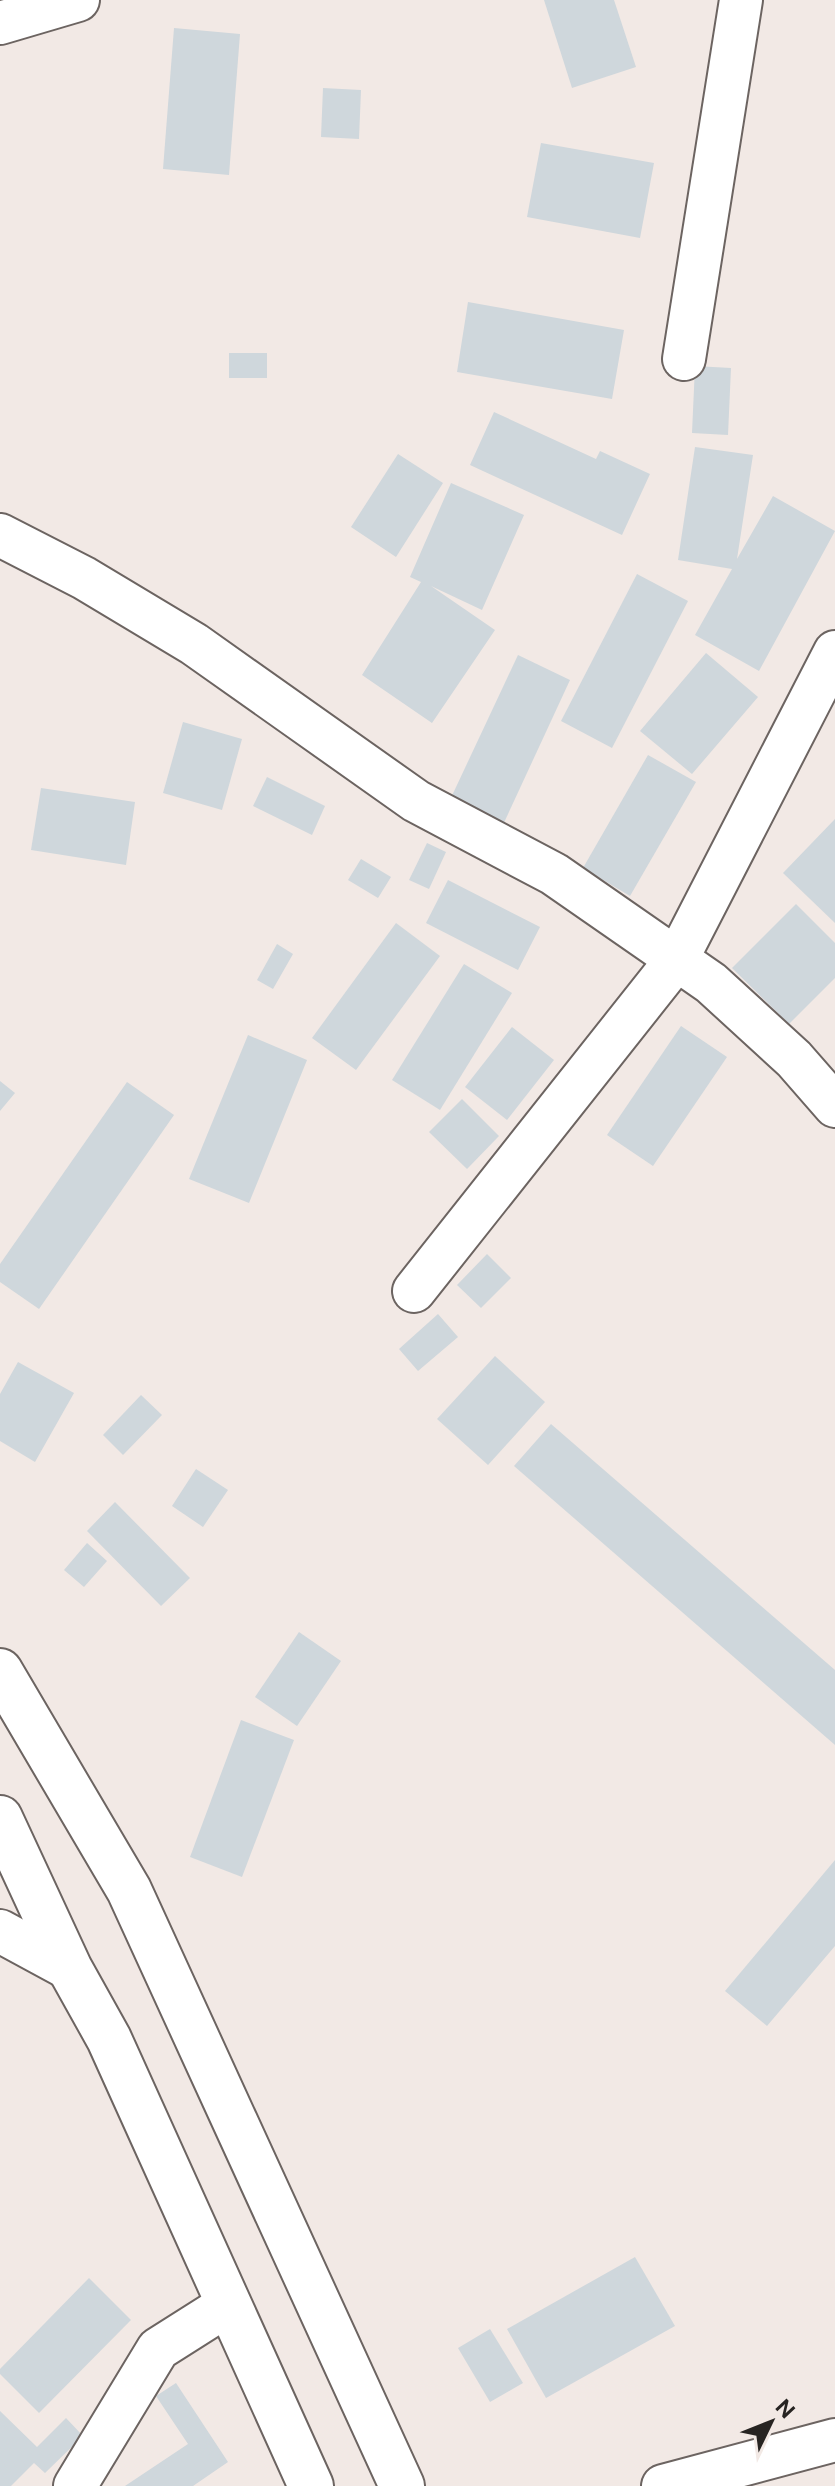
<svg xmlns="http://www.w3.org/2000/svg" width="835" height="2486" font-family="'DM Sans',sans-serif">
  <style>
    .building { fill: #cfd7dc }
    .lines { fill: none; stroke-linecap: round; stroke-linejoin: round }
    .minor-casing { stroke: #6c6461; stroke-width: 46 }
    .major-casing { stroke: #6c6461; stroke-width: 48 }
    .minor { stroke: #fff; stroke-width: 42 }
    .major { stroke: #fff; stroke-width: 44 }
  </style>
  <rect width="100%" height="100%" fill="#f2e9e5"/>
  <!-- building -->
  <g class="building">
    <path d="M 544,0 L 614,0 L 636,67 L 572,88 Z"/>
    <path d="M 174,28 L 240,34 L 229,175 L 163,169 Z"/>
    <path d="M 323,88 L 361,90 L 359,139 L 321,137 Z"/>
    <path d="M 541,143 L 654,163 L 640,238 L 527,217 Z"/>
    <path d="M 468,302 L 624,330 L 612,399 L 457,372 Z"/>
    <rect x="229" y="353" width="38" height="25"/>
    <path d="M 695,366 L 731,368 L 728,435 L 692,433 Z"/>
    <path d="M 494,412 L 596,459 L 600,451 L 650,474 L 622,535 L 470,465 Z"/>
    <path d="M 695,447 L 753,455 L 737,559 L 773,496 L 835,531 L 759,671 L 695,635 L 732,569 L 678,560 Z"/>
    <path d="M 398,454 L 443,483 L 396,557 L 351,527 Z"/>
    <path d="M 451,483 L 524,515 L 482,610 L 431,586 L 495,630 L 432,723 L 362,675 L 421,582 L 410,577 Z"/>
    <path d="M 637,574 L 688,601 L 612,748 L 561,721 Z"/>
    <path d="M 706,653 L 758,697 L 692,774 L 640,731 Z"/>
    <path d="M 518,655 L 570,680 L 502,827 L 449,802 Z"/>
    <path d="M 183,722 L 242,739 L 222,810 L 163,793 Z"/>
    <path d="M 648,755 L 696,782 L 630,896 L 583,868 Z"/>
    <path d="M 267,777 L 325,806 L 312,835 L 253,806 Z"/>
    <path d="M 41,788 L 135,802 L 126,865 L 31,850 Z"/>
    <path d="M 835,819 L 835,923 L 783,873 Z"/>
    <path d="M 427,843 L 446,852 L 429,889 L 409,880 Z"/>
    <path d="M 361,859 L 391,877 L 378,898 L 348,880 Z"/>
    <path d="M 448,880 L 540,927 L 518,970 L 426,923 Z"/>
    <path d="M 796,904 L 835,943 L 835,978 L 789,1024 L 732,968 Z"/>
    <path d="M 396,923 L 440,956 L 356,1070 L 312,1038 Z"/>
    <path d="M 277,944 L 293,954 L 273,989 L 257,980 Z"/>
    <path d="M 464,964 L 512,993 L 440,1110 L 392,1080 Z"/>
    <path d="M 681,1026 L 727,1057 L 653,1166 L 607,1135 Z"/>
    <path d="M 512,1027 L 554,1060 L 507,1120 L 465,1087 Z"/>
    <path d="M 248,1035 L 307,1060 L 249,1203 L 189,1179 Z"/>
    <path d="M 0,1081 L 15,1093 L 0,1111 Z"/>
    <path d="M 127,1082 L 174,1115 L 39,1309 L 0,1282 L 0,1264 Z"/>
    <path d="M 462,1099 L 499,1136 L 467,1169 L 429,1132 Z"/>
    <path d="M 487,1254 L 511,1278 L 481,1308 L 457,1285 Z"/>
    <path d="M 438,1314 L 458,1337 L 418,1371 L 399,1349 Z"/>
    <path d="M 495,1356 L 545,1402 L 488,1465 L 437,1419 Z"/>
    <path d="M 18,1362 L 74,1393 L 35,1462 L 0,1441 L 0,1394 Z"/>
    <path d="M 141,1395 L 162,1415 L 123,1455 L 103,1435 Z"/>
    <path d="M 551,1424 L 835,1670 L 835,1745 L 514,1466 Z"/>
    <path d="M 196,1469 L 228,1490 L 203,1527 L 172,1506 Z"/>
    <path d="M 115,1502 L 190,1578 L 161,1606 L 87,1531 Z"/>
    <path d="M 87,1543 L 107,1561 L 84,1587 L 64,1570 Z"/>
    <path d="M 299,1632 L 341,1661 L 297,1726 L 255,1697 Z"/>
    <path d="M 241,1720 L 294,1740 L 242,1877 L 190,1857 Z"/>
    <path d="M 835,1860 L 835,1946 L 767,2026 L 725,1991 Z"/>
    <path d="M 635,2257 L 675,2326 L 546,2398 L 507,2329 Z"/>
    <path d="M 89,2278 L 131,2320 L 39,2413 L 0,2374 L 0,2369 Z"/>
    <path d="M 490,2329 L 523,2383 L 490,2402 L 458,2348 Z"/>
    <path d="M 176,2383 L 228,2462 L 193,2486 L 125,2486 L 188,2444 L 156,2396 Z"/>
    <path d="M 0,2411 L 37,2447 L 66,2418 L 83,2436 L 45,2473 L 34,2463 L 11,2486 L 0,2486 Z"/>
  </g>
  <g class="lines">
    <defs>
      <g id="minor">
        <path d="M 0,23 L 78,0"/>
        <path d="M 684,359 L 741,0"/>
        <path d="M 0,535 L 84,578 L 194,644 L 416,801 L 554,874 L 711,983 L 794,1059 L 835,1106"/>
        <path d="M 414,1291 L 677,959 L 835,652"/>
        <path d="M 0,1931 L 70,1969"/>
        <path d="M 75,2486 L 158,2349 L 229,2304"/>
        <path d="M 663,2486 L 835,2440"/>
      </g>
      <g id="major">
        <path d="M 0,1671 L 129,1890 L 402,2486"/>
        <path d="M 0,1818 L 70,1969 L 109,2039 L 311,2486"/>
      </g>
    </defs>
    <!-- minor casing -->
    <use href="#minor" class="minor-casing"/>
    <!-- major casing -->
    <use href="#major" class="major-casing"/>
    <!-- minor -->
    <use href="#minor" class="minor"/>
    <!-- major -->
    <use href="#major" class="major"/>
  </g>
  <!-- north arrow -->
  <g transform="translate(771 2422) rotate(47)" stroke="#f2e9e5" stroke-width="6" paint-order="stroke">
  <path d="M0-6L14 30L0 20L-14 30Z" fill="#272422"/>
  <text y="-12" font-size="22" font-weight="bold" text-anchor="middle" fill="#272422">N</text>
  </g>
</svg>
